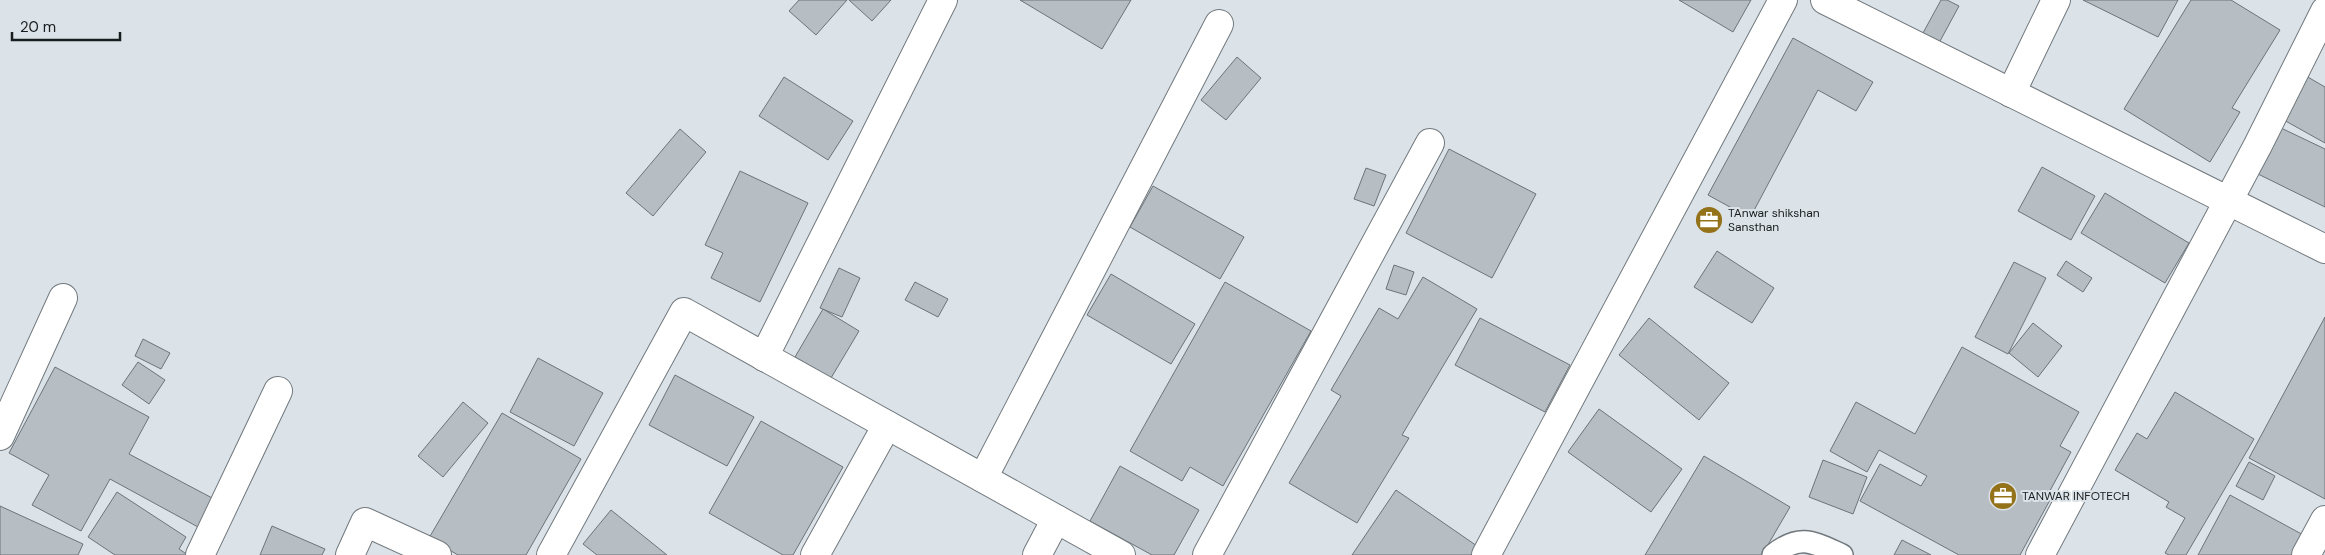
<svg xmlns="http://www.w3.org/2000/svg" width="2325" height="555" font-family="'DM Sans',sans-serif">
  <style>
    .building { fill: #b6bec3; stroke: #6c7479 }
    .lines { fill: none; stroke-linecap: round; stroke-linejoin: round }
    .service-casing { stroke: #72797e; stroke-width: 24 }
    .minor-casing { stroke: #72797e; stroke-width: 30 }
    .service { stroke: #fff; stroke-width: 21 }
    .minor { stroke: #fff; stroke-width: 28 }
    .labels { text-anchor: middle; stroke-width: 4; stroke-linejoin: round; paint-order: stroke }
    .poi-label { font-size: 12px; fill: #1a1d1f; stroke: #dbe3e8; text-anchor: start }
  </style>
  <rect width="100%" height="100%" fill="#dbe3e8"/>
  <!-- building -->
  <g class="building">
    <path d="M 799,0 L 847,0 L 816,35 L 789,11 Z"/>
    <path d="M 849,0 L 891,0 L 872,21 Z"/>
    <path d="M 1020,0 L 1131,0 L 1102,49 Z"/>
    <path d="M 1679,0 L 1751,0 L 1733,32 Z"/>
    <path d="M 1941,0 L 1947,0 L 1959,6 L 1939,43 L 1923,33 Z"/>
    <path d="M 2083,0 L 2178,0 L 2158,37 Z"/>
    <path d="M 2191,0 L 2231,0 L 2280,30 L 2232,108 L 2240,112 L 2210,162 L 2124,109 Z"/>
    <path d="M 1793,38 L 1873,82 L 1856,111 L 1818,90 L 1750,218 L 1708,195 Z"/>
    <path d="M 1237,57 L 1261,78 L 1226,120 L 1201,100 Z"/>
    <path d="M 2306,76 L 2325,87 L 2325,143 L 2282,119 Z"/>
    <path d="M 784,77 L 853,121 L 828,160 L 759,116 Z"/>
    <path d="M 2281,128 L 2325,149 L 2325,207 L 2258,174 Z"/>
    <path d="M 680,129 L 706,152 L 653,216 L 626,193 Z"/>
    <path d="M 1449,149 L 1536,194 L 1492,278 L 1406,233 Z"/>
    <path d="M 2042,167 L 2095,196 L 2071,240 L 2018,211 Z"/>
    <path d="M 1366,168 L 1386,175 L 1374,206 L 1354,199 Z"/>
    <path d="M 740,171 L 808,203 L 760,302 L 711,278 L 723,253 L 705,245 Z"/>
    <path d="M 1153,186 L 1244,237 L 1220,279 L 1130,227 Z"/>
    <path d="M 2105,193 L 2189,243 L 2165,283 L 2081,233 Z"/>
    <path d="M 1717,251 L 1774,288 L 1752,323 L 1694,287 Z"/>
    <path d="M 2066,261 L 2092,278 L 2083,292 L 2057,275 Z"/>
    <path d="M 2014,262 L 2046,278 L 2008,354 L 1975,337 Z"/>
    <path d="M 1394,265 L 1414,272 L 1406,295 L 1386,289 Z"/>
    <path d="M 839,268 L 860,278 L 842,317 L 820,308 Z"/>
    <path d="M 1111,274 L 1195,324 L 1171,364 L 1087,315 Z"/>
    <path d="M 1423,277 L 1477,309 L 1402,435 L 1409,438 L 1357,523 L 1289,483 L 1341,396 L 1331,390 L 1379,308 L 1398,319 Z"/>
    <path d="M 915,282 L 948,299 L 938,317 L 905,300 Z"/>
    <path d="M 1225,282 L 1311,331 L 1223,486 L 1190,467 L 1182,481 L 1130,451 Z"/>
    <path d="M 823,309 L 859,331 L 831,378 L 795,357 Z"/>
    <path d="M 2325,317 L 2325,499 L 2249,458 Z"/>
    <path d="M 1480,318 L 1570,365 L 1545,412 L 1455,365 Z"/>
    <path d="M 1649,318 L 1729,383 L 1699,420 L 1619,355 Z"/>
    <path d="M 2033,323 L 2062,346 L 2038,377 L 2009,353 Z"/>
    <path d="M 143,339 L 170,353 L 161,369 L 135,356 Z"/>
    <path d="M 1962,347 L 2079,412 L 2060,446 L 2071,452 L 2046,498 L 2050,500 L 2020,555 L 1959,555 L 1860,501 L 1880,464 L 1921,486 L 1927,476 L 1879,450 L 1867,472 L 1830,451 L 1856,402 L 1915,434 Z"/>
    <path d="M 538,358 L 603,393 L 574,446 L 510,412 Z"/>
    <path d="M 138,362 L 165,380 L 149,404 L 122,385 Z"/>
    <path d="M 55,367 L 149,417 L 129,454 L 214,499 L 198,527 L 110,479 L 81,531 L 32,505 L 49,475 L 9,453 Z"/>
    <path d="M 675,375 L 754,417 L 727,466 L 649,425 Z"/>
    <path d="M 2175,392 L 2254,439 L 2186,555 L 2169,555 L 2165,553 L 2185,518 L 2166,507 L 2169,502 L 2115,470 L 2137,433 L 2147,439 Z"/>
    <path d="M 463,402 L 488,423 L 443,477 L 418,456 Z"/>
    <path d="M 1599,409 L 1682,469 L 1651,512 L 1568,452 Z"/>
    <path d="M 502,413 L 581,459 L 526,555 L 458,555 L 429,538 Z"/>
    <path d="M 761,421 L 843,467 L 793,555 L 783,555 L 709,513 Z"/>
    <path d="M 1704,456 L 1790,507 L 1762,555 L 1645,555 Z"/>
    <path d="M 1823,460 L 1867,477 L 1853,514 L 1809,497 Z"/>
    <path d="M 2249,462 L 2275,476 L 2263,500 L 2236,486 Z"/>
    <path d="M 1120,466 L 1199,510 L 1174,555 L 1152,555 L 1090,521 Z"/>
    <path d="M 1396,490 L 1477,546 L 1471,555 L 1352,555 Z"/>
    <path d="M 117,492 L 186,537 L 179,549 L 188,555 L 115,555 L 88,537 Z"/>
    <path d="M 2230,495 L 2307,537 L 2298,555 L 2198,555 Z"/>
    <path d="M 0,506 L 83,544 L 78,555 L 0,555 Z"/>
    <path d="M 611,510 L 667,555 L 597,555 L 583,544 Z"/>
    <path d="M 272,526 L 325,549 L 322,555 L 260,555 Z"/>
    <path d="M 1902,540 L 1931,555 L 1894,555 Z"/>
  </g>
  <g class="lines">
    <defs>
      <path id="service" d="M 1773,555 C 1800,533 1813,542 1842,555"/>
      <g id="minor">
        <path d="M 1825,0 L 2325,249"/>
        <path d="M 2011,93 L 2056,0"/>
        <path d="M 764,357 L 943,0"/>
        <path d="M 0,436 L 63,298"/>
        <path d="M 983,478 L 1219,24"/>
        <path d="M 200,555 L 278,391"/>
        <path d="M 350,555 L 365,522 L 437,555"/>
        <path d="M 551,555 L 684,312 L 1121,555"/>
        <path d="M 815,555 L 887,425"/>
        <path d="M 1037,555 L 1056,519"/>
        <path d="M 1207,555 L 1430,143"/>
        <path d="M 1486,555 L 1783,0"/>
        <path d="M 2040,555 L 2258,145 L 2325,11"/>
        <path d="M 2306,555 L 2325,520"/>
      </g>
    </defs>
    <!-- service casing -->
    <use href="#service" class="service-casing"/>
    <!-- minor casing -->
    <use href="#minor" class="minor-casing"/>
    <!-- service -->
    <use href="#service" class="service"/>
    <!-- minor -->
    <use href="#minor" class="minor"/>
  </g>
  <!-- icons -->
  <defs>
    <symbol id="office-disc" viewBox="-11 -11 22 22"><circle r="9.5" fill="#94721a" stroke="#dbe3e8"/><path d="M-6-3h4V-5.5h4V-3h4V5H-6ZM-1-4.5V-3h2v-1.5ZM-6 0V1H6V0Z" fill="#fff"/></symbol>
  </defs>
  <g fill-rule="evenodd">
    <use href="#office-disc" x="1693" y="204" width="32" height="32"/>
    <use href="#office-disc" x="1987" y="480" width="32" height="32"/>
  </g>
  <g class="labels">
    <!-- poi labels -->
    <g class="poi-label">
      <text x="1728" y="217">TAnwar shikshan<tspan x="1728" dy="14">Sansthan</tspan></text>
      <text x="2022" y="500">TANWAR INFOTECH</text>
    </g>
  </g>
  <!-- scale -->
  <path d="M12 32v8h108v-8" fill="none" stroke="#1a1d1f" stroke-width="2.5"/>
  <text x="20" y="32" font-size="15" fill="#1a1d1f" stroke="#dbe3e8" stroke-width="4" paint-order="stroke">20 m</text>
</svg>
